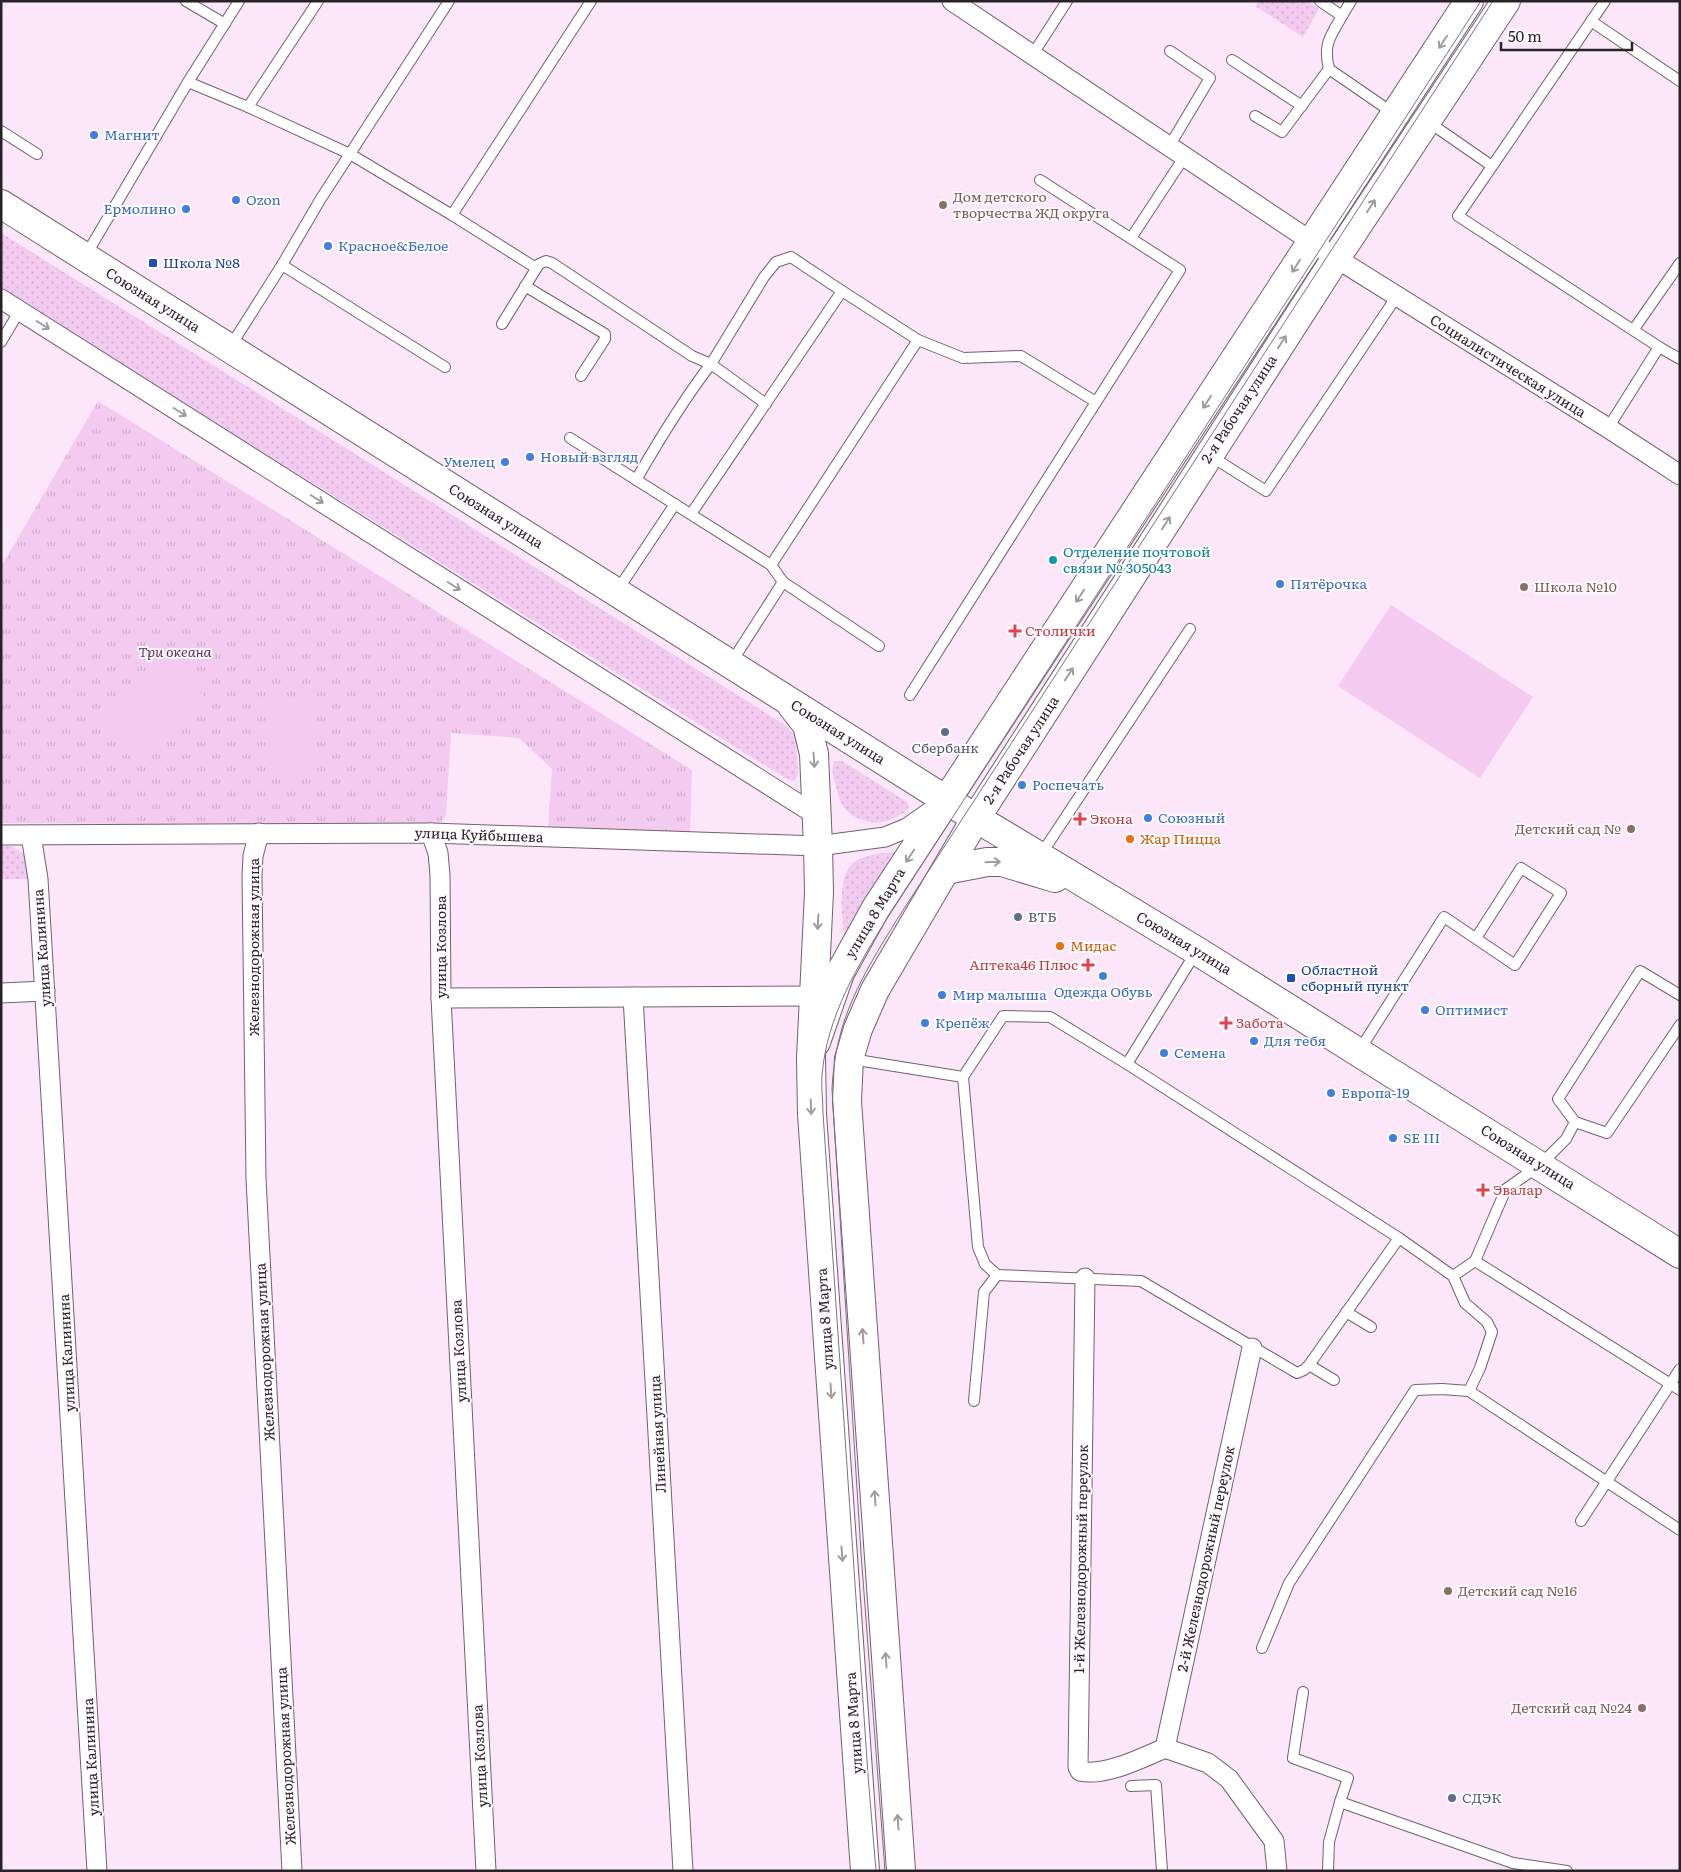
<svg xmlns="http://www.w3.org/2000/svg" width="1681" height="1872" font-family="Literata,serif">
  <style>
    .grass { fill: url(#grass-dots) }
    .park { fill: url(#park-tufts) }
    .garden { fill: #f3cbf0 }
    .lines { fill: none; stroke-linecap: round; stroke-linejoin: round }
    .lane-casing { stroke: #726070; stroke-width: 12 }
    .street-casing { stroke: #726070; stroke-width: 21 }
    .secondary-casing { stroke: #726070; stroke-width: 30 }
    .primary-casing { stroke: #726070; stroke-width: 30 }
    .lane { stroke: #fff; stroke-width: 10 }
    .street { stroke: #fff; stroke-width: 19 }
    .secondary { stroke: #fff; stroke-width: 28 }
    .primary { stroke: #fff; stroke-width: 28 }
    .tram { stroke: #7e717d; stroke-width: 1 }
    .oneway { stroke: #9f9c9f }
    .shop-dot { fill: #3f7fe0; stroke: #fffafe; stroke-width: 2 }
    .education-dot { fill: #8d6e63; stroke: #fffafe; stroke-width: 2 }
    .transit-dot { fill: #1a4fb4; stroke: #fffafe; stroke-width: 2 }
    .culture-dot { fill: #0f9aa8; stroke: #fffafe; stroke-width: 2 }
    .health-dot { fill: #e0444e; stroke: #fffafe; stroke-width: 2 }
    .service-dot { fill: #5c6f8a; stroke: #fffafe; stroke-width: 2 }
    .food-dot { fill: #e8710a; stroke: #fffafe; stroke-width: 2 }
    .labels { text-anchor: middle; stroke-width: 4; stroke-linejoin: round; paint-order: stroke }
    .shop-label { font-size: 14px; fill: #366cbe; stroke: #fffafe; text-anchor: start }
    .education-label { font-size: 14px; fill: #785e54; stroke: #fffafe; text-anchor: start }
    .transit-label { font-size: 14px; fill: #164399; stroke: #fffafe; text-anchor: start }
    .street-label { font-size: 14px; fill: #292229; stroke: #fffafe }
    .culture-label { font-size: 14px; fill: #0d838f; stroke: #fffafe; text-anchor: start }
    .health-label { font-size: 14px; fill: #be3a42; stroke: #fffafe; text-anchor: start }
    .park-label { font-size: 14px; font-style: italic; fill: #61305f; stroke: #fffafe }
    .service-label { font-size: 14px; fill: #4e5e75; stroke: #fffafe; text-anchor: start }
    .food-label { font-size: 14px; fill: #c56008; stroke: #fffafe; text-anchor: start }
  </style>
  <defs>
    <pattern id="grass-dots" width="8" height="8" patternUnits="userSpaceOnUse" patternTransform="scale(1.25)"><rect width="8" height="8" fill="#f3cbf0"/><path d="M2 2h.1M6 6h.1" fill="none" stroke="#d0aece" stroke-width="1.8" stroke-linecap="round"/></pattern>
    <pattern id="park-tufts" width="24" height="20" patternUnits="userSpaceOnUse" patternTransform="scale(1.25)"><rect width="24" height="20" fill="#f3cbf0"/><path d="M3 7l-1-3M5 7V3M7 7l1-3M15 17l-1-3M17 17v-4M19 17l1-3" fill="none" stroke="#d0aece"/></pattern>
  </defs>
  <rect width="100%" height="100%" fill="#fce7fa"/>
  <!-- grass -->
  <g class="grass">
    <path d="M 1259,1 L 1307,1 L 1319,9 L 1303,37 L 1255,6 Z"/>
    <path d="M 1,233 L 365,460 L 785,725 L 796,737 L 798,773 L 795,781 L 790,780 L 782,776 L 721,738 L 1,288 Z"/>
    <path d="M 834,761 L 842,761 L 907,802 L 909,807 C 906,813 900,815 894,818 C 879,826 861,823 847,811 C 841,806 838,794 836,787 C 833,777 831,771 834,761 Z"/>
    <path d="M 1,846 L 12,846 L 28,857 L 31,879 L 1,879 Z"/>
    <path d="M 881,853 L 894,853 L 899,858 L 845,943 C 843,923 836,879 852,864 C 860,857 871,855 881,853 Z"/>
  </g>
  <!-- park -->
  <path class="park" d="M 98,401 L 692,770 L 690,834 L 548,829 L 552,769 L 519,738 L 451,733 L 446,815 L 438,826 L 1,823 L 1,567 Z"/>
  <!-- garden -->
  <g class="garden">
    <path d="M 1391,605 L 1533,697 L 1480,778 L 1338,686 Z"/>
    <path d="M 179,658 L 211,707 L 132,759 L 100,709 Z"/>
    <path d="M 312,697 L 313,774 L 267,774 L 266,698 Z"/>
  </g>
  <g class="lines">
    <defs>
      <g id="lane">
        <path d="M 186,1 L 225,24"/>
        <path d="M 1320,1 L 1342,16 C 1330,37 1323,44 1329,69 L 1393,113"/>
        <path d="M 1605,1 L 1458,216 L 1659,347"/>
        <path d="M 1342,16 L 1351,1"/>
        <path d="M 1591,21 L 1680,81"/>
        <path d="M 1033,54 L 1067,1"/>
        <path d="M 1232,60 L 1302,106"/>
        <path d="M 188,82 L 248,107 L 350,154 L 452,215 L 591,1"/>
        <path d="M 248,107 L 318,1"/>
        <path d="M 1255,116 L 1282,132 L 1329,69"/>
        <path d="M 1427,121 L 1492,166"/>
        <path d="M 1,131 L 37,154"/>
        <path d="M 1170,145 L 1210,78 L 1170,51"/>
        <path d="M 452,215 L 536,268"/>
        <path d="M 1131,238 L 1185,156"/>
        <path d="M 86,255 L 188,82 L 239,1"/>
        <path d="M 282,265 L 320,200 L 449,1"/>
        <path d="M 525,286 L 605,334 L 605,339 L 581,376"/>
        <path d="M 502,324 L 539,264 L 546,261 L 552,263 L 692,356 L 711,364 L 766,404"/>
        <path d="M 1634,329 L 1680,263"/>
        <path d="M 1,342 L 20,310"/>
        <path d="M 230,347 L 282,265 L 445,367"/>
        <path d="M 1608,428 L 1659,347 L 1680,359"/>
        <path d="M 570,438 L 771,565 L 918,340 L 963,358 L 1021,356 L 1096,402"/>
        <path d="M 1209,455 L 1266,491 L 1397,296"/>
        <path d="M 636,480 C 659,440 683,400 711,364 L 764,277 L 776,262 L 791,257 L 842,291"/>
        <path d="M 691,514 L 842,291 L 918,340"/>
        <path d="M 771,565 L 783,582 L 879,646"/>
        <path d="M 617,591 L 675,504"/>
        <path d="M 731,663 L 783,582"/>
        <path d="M 910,695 L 1180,270 L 1040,180"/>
        <path d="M 1040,856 L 1190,629"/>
        <path d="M 1680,995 L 1640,971 L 1558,1099 L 1575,1122 L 1607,1133 L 1680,1025"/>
        <path d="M 1359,1051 L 1444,917 L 1515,965 L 1561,893 L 1521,868 L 1476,938"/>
        <path d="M 851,1059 L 963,1077 L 1003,1016 L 1050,1017 L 1127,1064 L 1399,1238 L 1453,1276 L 1475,1261"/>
        <path d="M 1127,1064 L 1196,952"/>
        <path d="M 963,1077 L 978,1247 L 985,1264 L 997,1275 L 984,1292 L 974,1401"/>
        <path d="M 1575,1122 L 1566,1139 L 1540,1165 L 1506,1189 L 1475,1261 L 1680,1390"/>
        <path d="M 997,1275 L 1141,1281 L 1297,1373 L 1304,1370 L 1309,1365 L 1399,1238"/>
        <path d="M 1453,1276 L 1465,1303 L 1487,1322 L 1492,1332 L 1480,1368 L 1469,1391"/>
        <path d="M 1346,1312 L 1371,1327"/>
        <path d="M 1309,1365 L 1334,1380"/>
        <path d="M 1581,1521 L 1680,1369"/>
        <path d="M 1262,1648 L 1289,1583 L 1415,1390 L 1442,1389 L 1469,1391 L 1680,1530"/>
        <path d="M 1303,1692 L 1293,1758 L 1348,1778 L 1340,1802 L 1513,1863 L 1567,1871"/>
        <path d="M 1131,1786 L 1156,1785 L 1162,1871"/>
        <path d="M 1328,1871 L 1329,1842 L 1340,1802"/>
      </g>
      <g id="street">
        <path d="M 952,1 L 1336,258 L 1608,428 L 1680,475"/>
        <path d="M 1,299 L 816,815"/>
        <path d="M 259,833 L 253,856 L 252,876 L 256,1179 L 292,1871"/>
        <path d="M 431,833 L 438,853 L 440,875 L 441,998 L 486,1871"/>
        <path d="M 1,835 L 431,833 L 818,846 L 885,837 L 907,828 L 937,807"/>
        <path d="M 31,835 L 38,879 L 97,1871"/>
        <path d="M 1,993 L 45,991"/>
        <path d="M 633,997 L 683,1871"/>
        <path d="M 441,998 L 814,996"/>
        <path d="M 1085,1278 L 1078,1767 L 1080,1771 C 1104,1777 1142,1758 1165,1748 L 1252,1348"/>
        <path d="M 1165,1748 L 1208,1763 L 1229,1779 L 1274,1841 L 1277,1871"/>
      </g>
      <g id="secondary">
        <path d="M 976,818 L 1336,258 L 1506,1"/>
        <path d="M 816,1042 L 840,973 L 876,908 L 1469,1"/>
      </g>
      <g id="primary">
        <path d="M 1,204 L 946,800 L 1197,951 L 1680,1254"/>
        <path d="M 792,706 L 807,725 L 814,754 L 818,846 L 819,892 L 811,1058 L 812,1114 L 865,1871"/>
        <path d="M 946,870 L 987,862 L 1002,862 L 1055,878"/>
        <path d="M 901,1871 L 847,1101 L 849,1059 L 858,1029 L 875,990 L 976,818"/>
      </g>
    </defs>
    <!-- lane casing -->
    <use href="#lane" class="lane-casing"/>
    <!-- street casing -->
    <use href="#street" class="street-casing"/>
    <!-- secondary casing -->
    <use href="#secondary" class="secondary-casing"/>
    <!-- primary casing -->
    <use href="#primary" class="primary-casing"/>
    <!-- lane -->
    <use href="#lane" class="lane"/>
    <!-- street -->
    <use href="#street" class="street"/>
    <!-- secondary -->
    <use href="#secondary" class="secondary"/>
    <!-- primary -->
    <use href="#primary" class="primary"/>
    <!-- tram -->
    <g class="tram">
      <path d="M 876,1871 L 868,1775 L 823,1113 C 823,1101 821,1087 822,1075 C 827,1016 858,965 888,917 L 1481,1"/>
      <path d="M 885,1871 L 861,1553 L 832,1089 C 835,1021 861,978 896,921 L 1493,1"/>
    </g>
  </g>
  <!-- one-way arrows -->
  <defs><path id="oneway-shaft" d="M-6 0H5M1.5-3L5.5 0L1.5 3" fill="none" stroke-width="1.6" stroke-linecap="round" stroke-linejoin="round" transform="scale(1.25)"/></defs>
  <g class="oneway">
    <use href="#oneway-shaft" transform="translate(1443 42) rotate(123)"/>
    <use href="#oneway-shaft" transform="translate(1371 206) rotate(-57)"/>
    <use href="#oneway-shaft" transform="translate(1296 266) rotate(123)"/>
    <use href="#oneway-shaft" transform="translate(43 325) rotate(32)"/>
    <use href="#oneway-shaft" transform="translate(1282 342) rotate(-57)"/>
    <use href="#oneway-shaft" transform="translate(1207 402) rotate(123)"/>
    <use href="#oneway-shaft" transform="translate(180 412) rotate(32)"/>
    <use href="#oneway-shaft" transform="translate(317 499) rotate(32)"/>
    <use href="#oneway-shaft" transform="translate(1166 523) rotate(-57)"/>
    <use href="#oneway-shaft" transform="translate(454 586) rotate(32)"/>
    <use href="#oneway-shaft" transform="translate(1080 596) rotate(123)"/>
    <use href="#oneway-shaft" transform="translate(1069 674) rotate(-57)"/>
    <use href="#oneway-shaft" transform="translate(814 760) rotate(86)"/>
    <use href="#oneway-shaft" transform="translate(910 856) rotate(123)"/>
    <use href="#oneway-shaft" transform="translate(993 862) rotate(-2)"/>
    <use href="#oneway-shaft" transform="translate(818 922) rotate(93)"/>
    <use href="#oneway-shaft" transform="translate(811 1107) rotate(88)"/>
    <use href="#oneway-shaft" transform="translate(863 1336) rotate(-94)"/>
    <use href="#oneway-shaft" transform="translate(831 1391) rotate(86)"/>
    <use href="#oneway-shaft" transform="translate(875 1498) rotate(-94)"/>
    <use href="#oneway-shaft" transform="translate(842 1554) rotate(86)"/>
    <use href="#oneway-shaft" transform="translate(886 1660) rotate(-94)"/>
    <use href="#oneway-shaft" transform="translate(898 1822) rotate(-94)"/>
  </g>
  <!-- markers -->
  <g class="shop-dot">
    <circle cx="94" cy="135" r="5"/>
    <circle cx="236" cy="200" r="5"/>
    <circle cx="186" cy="209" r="5"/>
    <circle cx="328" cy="246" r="5"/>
    <circle cx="530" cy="457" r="5"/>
    <circle cx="505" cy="462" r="5"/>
    <circle cx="1280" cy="584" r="5"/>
    <circle cx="1022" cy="785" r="5"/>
    <circle cx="1148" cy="818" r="5"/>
    <circle cx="1103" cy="976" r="5"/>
    <circle cx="942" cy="995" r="5"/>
    <circle cx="1425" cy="1010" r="5"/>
    <circle cx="925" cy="1023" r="5"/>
    <circle cx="1254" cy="1041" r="5"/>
    <circle cx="1164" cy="1053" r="5"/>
    <circle cx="1331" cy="1093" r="5"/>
    <circle cx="1393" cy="1138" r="5"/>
  </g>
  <g class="education-dot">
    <circle cx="943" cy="205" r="5"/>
    <circle cx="1524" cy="587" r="5"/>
    <circle cx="1631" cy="829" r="5"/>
    <circle cx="1448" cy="1591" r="5"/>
    <circle cx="1642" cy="1708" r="5"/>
  </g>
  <g class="transit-dot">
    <rect x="148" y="258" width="10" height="10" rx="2.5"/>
    <rect x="1286" y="973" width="10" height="10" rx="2.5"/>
  </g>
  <circle class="culture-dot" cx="1053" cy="560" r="5"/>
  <g class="health-dot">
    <path d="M1012.5 623.5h5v5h5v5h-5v5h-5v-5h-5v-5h5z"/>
    <path d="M1077.5 811.5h5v5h5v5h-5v5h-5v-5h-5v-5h5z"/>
    <path d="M1085.5 957.5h5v5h5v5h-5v5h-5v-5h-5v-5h5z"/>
    <path d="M1223.5 1015.5h5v5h5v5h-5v5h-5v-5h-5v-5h5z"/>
    <path d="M1480.5 1182.5h5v5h5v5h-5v5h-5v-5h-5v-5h5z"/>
  </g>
  <g class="service-dot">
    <circle cx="945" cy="732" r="5"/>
    <circle cx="1018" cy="917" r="5"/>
    <circle cx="1452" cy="1798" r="5"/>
  </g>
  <g class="food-dot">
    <circle cx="1130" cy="839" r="5"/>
    <circle cx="1060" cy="946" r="5"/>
  </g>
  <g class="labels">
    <!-- shop labels -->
    <g class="shop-label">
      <text x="104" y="140">Магнит</text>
      <text x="246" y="205">Ozon</text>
      <text x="176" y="214" text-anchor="end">Ермолино</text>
      <text x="338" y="251">Красное&amp;Белое</text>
      <text x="540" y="462">Новый взгляд</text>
      <text x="495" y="467" text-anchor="end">Умелец</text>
      <text x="1290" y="589">Пятёрочка</text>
      <text x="1032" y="790">Роспечать</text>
      <text x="1158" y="823">Союзный</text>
      <text x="1103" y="997" text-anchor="middle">Одежда Обувь</text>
      <text x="952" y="1000">Мир малыша</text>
      <text x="1435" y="1015">Оптимист</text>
      <text x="935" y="1028">Крепёж</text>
      <text x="1264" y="1046">Для тебя</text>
      <text x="1174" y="1058">Семена</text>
      <text x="1341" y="1098">Европа-19</text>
      <text x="1403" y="1143">SE III</text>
    </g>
    <!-- education labels -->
    <g class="education-label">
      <text x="953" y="202">Дом детского<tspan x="953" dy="16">творчества ЖД округа</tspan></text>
      <text x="1534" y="592">Школа №10</text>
      <text x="1621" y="834" text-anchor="end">Детский сад №</text>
      <text x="1458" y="1596">Детский сад №16</text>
      <text x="1632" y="1713" text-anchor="end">Детский сад №24</text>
    </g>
    <!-- transit labels -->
    <g class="transit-label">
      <text x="163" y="268">Школа №8</text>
      <text x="1301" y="975">Областной<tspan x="1301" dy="16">сборный пункт</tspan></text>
    </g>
    <!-- street labels -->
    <g class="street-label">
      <text transform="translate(153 300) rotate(32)" y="5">Союзная улица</text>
      <text transform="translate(1508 366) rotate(32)" y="5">Социалистическая улица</text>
      <text transform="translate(1239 409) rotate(-57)" y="5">2-я Рабочая улица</text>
      <text transform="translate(496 516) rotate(32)" y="5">Союзная улица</text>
      <text transform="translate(838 732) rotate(32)" y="5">Союзная улица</text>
      <text transform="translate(1021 750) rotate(-57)" y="5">2-я Рабочая улица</text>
      <text transform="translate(479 835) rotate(2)" y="5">улица Куйбышева</text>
      <text transform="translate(875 913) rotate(-59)" y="5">улица 8 Марта</text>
      <text transform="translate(1184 943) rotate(31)" y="5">Союзная улица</text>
      <text transform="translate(254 947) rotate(-90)" y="5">Железнодорожная улица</text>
      <text transform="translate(441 947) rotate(-90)" y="5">улица Козлова</text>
      <text transform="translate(42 948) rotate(-94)" y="5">улица Калинина</text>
      <text transform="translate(1528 1157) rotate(32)" y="5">Союзная улица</text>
      <text transform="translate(825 1319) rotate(-94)" y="5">улица 8 Марта</text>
      <text transform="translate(459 1351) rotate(-93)" y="5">улица Козлова</text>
      <text transform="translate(265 1352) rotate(-93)" y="5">Железнодорожная улица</text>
      <text transform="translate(67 1353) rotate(-93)" y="5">улица Калинина</text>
      <text transform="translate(658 1434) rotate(-93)" y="5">Линейная улица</text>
      <text transform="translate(1081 1559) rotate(-89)" y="5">1-й Железнодорожный переулок</text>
      <text transform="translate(1206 1559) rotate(-78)" y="5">2-й Железнодорожный переулок</text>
      <text transform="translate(854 1723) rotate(-94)" y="5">улица 8 Марта</text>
      <text transform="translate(286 1756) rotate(-93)" y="5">Железнодорожная улица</text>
      <text transform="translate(480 1756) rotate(-93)" y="5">улица Козлова</text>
      <text transform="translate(91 1757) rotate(-93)" y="5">улица Калинина</text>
    </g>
    <!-- culture labels -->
    <g class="culture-label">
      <text x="1063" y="557">Отделение почтовой<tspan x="1063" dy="16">связи № 305043</tspan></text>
    </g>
    <!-- health labels -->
    <g class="health-label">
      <text x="1025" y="636">Столички</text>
      <text x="1090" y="824">Экона</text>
      <text x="1078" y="970" text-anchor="end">Аптека46 Плюс</text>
      <text x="1236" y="1028">Забота</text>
      <text x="1493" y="1195">Эвалар</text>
    </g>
    <!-- park labels -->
    <g class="park-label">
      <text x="175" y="657">Три океана</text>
    </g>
    <!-- service labels -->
    <g class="service-label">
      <text x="945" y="753" text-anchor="middle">Сбербанк</text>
      <text x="1028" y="922">ВТБ</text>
      <text x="1462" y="1803">СДЭК</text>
    </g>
    <!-- food labels -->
    <g class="food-label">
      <text x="1140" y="844">Жар Пицца</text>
      <text x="1070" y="951">Мидас</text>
    </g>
  </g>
  <!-- border -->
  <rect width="1681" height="1872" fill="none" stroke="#292229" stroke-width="5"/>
  <!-- scale -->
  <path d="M1501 42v8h131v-8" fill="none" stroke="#292229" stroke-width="2.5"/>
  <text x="1508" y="42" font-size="15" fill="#292229" stroke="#fffafe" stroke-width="4" paint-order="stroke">50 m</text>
</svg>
